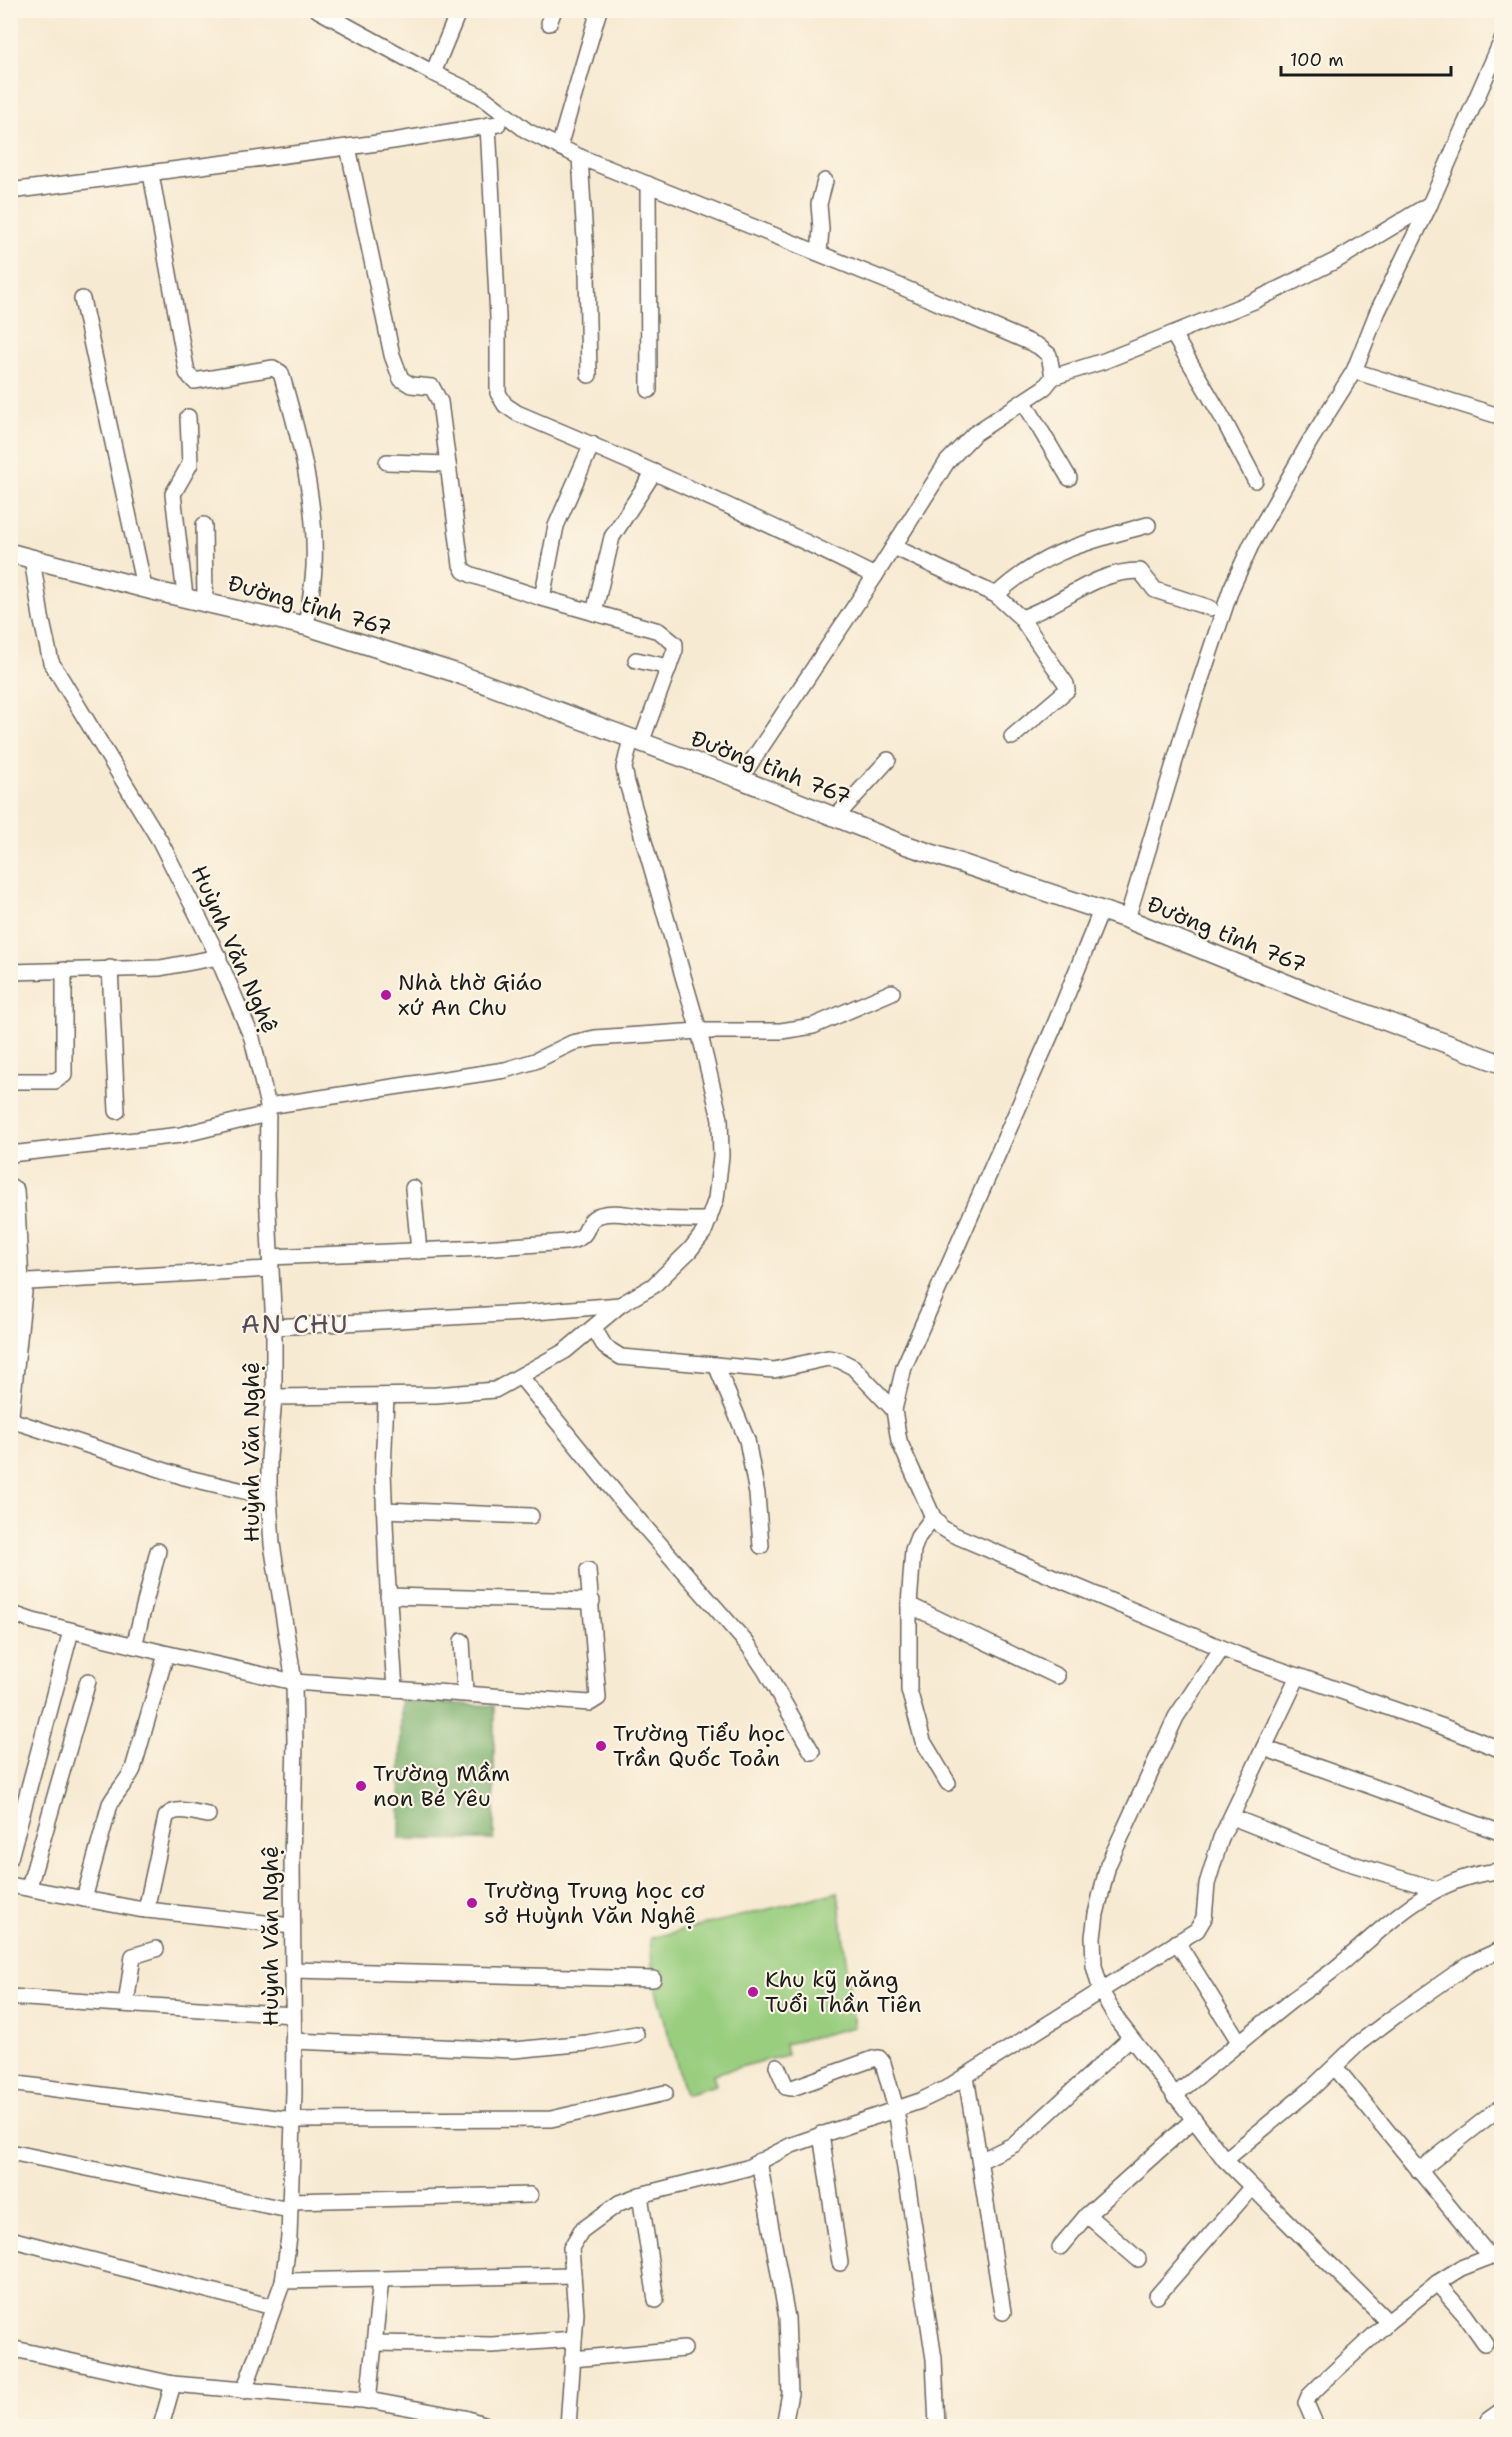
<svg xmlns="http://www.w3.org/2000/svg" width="1512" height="2437" font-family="'Shantell Sans',sans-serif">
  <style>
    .green { fill: #99ce7f; stroke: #5a754e; stroke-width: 1.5 }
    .forest { fill: #7ab16e; stroke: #4b6645; stroke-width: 1.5 }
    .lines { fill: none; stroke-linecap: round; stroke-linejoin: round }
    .minor-casing { stroke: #69645c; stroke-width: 18 }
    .major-casing { stroke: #69645c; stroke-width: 21 }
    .minor { stroke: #fff; stroke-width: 15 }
    .major { stroke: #fff; stroke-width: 18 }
    .poi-dot { fill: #b5179e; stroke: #fcf5e5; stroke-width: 2 }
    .labels { text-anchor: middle; stroke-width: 4.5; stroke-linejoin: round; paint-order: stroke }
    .street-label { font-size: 22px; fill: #1c1c1c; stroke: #fcf5e5 }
    .poi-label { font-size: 22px; fill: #1c1c1c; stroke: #fcf5e5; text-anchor: start }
    .quarter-label { font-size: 26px; letter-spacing: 1.5px; fill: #544a58; stroke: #fcf5e5 }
  </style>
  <rect width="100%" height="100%" fill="#fcf5e5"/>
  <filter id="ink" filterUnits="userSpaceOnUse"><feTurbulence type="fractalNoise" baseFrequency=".0167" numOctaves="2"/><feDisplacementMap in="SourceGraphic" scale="12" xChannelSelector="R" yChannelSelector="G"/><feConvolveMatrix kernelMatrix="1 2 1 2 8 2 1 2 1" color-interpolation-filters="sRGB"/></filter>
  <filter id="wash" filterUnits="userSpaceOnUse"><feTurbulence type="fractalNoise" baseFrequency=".008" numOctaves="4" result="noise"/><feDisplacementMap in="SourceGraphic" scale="24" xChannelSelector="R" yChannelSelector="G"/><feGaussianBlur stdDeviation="1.35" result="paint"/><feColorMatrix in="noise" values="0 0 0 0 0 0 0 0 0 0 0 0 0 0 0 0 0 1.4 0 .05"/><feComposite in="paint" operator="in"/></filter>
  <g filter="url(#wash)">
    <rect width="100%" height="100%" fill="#f7ead2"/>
    <!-- green -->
    <path class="green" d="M 838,1892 L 854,2027 L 785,2044 L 787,2055 L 713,2074 L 716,2085 L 685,2094 L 653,1979 L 650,1938 Z"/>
    <!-- forest -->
    <path class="forest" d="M 401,1701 L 494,1706 L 494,1840 L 400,1839 Z"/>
  </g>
  <g filter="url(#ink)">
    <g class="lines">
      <defs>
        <g id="minor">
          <path d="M 318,10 L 433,73 L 481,96 L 527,131 L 580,157 L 902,287 L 1038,346 L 1049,355 L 1053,377 L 1045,387 L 974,434 L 947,462 L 875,576 L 740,779"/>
          <path d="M 549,23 L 554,10"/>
          <path d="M 433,73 L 459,10"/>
          <path d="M 488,125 L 498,317 L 498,393 L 505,405 L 517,413 C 638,464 758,518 875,576"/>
          <path d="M 348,147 L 392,355 L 401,379 L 411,385 L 432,387 L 440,402 L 461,565 L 464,571 L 472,575 L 542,598 L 659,631 L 675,644 L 675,650 L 641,743"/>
          <path d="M 559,147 L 599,10"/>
          <path d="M 580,157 L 587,272 L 589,375"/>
          <path d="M 151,174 L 187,373 L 194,381 L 273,368 L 281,373 C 299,436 317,501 314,567 C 313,587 309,607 306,626"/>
          <path d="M 648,184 L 649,390"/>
          <path d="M 10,191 L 393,141 L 498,124"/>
          <path d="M 819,253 L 821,229 L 819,204 L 825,181"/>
          <path d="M 82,299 L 144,587"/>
          <path d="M 1173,334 L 1222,417 L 1255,480"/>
          <path d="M 1354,371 L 1502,417"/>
          <path d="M 1053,377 L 1104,361 L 1254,301 L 1337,260 L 1430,204"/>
          <path d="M 1024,402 L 1069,478"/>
          <path d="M 387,462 L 448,464"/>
          <path d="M 204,525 L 205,601"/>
          <path d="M 894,547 L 996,595 L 1021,618 L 1066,684 L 1067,690 L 1012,737"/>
          <path d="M 32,558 L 41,617 L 51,662 L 160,841 L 212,944 L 252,1038 L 268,1106 L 267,1193 L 274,1327 L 274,1397 L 269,1458 L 269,1497 L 272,1544 L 294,1682 L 295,1742 L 292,1860 L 294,2092 L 289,2237 L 283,2281 L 244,2391"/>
          <path d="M 996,595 C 1043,551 1087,542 1148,525"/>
          <path d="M 185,596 L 173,494 L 190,464 L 188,417"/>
          <path d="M 542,598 L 556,526 L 592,444"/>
          <path d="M 594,613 L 612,537 L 654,472"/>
          <path d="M 1021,618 C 1064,604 1093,571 1140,571 L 1155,590 L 1210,608"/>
          <path d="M 636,660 L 669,667"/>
          <path d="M 835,818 L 888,760"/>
          <path d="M 1101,911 L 1053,1029 L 904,1367 L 894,1410 L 899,1441 L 933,1517 L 941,1527 L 952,1534 L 1238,1655 L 1441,1726 L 1502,1750"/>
          <path d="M 1127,919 L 1187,721 L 1231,589 L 1251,545 L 1310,441 L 1354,371 L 1377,313 L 1430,204 L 1502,40"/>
          <path d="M 110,968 L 117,1111"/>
          <path d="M 10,972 L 160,968 L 219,957"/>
          <path d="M 10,1081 L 55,1081 L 64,1075 L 64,970"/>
          <path d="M 268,1106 L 505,1070 L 535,1061 L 572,1043 L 595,1038 L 699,1031 L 781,1031 L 813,1026 L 892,992"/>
          <path d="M 10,1154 L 181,1135 L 267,1114"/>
          <path d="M 10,1186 L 16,1190 L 21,1282"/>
          <path d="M 413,1188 L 419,1251"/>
          <path d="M 270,1257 L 483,1248 L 566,1242 C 596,1237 580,1222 600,1215 C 616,1210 640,1217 657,1219 C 674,1220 692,1220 709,1220"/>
          <path d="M 10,1283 L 270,1269"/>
          <path d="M 274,1327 L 523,1313 L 620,1305"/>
          <path d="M 594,1328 L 605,1347 L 621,1357 L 774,1370 L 828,1358 L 839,1360 L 853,1367 L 894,1410"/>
          <path d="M 716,1365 L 747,1440 L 757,1494 L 761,1546"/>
          <path d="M 521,1377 L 621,1500 L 749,1646 L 765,1670 L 812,1752"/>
          <path d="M 386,1396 L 383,1472 L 387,1572 L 395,1689"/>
          <path d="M 274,1397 L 436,1395 L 495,1390 L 565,1351 L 620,1305 L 653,1286 L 690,1250 L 704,1232 L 716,1199 L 721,1156 L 720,1119 L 699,1031 L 627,783 L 624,768 L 631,739"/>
          <path d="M 11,1420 L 184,1477 L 269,1497"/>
          <path d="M 10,1424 L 25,1282"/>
          <path d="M 384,1510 L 531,1516"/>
          <path d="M 933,1517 L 918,1537 L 913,1550 L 909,1605 L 909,1690 L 923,1741 L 948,1783"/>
          <path d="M 388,1596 L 592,1601"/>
          <path d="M 909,1605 L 1057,1676"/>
          <path d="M 10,1613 L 33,1621 L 164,1653 L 294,1682 L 590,1703 L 598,1698 L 588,1570"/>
          <path d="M 462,1641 L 465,1693"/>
          <path d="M 134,1646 L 158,1551"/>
          <path d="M 1222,1648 L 1176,1717 L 1108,1865 L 1096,1914 L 1093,1937 L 1094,1966 L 1101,1991 L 1118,2021 L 1225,2160 L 1388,2322"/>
          <path d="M 1264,1748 L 1502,1833"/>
          <path d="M 1232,1817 L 1343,1861 L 1435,1889"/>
          <path d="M 10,1858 L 71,1631"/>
          <path d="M 10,1885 L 138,1909 L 292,1926"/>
          <path d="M 29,1887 L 88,1681"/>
          <path d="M 84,1899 L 110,1804 C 117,1791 127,1782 133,1769 L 166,1654"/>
          <path d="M 146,1910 L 166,1817 C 175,1805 195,1813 208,1815"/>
          <path d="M 1177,1942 L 1240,2043"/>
          <path d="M 292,1970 L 653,1979"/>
          <path d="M 10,1997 L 293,2015"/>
          <path d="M 126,2004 L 133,1956 L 156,1949"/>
          <path d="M 293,2041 L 514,2050 L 587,2043 L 636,2034"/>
          <path d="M 777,2066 L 786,2087 L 792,2088 L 873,2059 L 879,2058 L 883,2063 L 896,2109 L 934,2359 L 937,2426"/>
          <path d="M 1335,2067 L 1490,2257"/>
          <path d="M 966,2076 L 1003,2312"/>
          <path d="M 10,2083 L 293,2120 L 551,2119 L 665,2093"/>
          <path d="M 1174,2096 C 1213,2064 1252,2032 1291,2001 C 1306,1990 1321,1980 1336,1968 C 1386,1927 1431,1875 1502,1871"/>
          <path d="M 821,2134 L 840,2263"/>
          <path d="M 10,2152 L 289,2210"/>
          <path d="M 1225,2160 L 1310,2090 L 1359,2043 L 1395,2016 L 1469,1964 L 1502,1949"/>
          <path d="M 759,2161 L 787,2318 L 790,2393 L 784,2426"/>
          <path d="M 980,2161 L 1015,2144 L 1130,2038"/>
          <path d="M 1419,2171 L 1502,2106"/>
          <path d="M 640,2195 L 656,2300"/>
          <path d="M 290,2201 L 530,2195"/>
          <path d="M 1087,2215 L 1138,2259"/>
          <path d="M 10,2239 L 273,2307"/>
          <path d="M 1060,2247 L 1087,2215 L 1193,2120"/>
          <path d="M 283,2281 L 573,2275"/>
          <path d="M 1437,2283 L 1465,2315 L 1485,2343"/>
          <path d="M 1157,2296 L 1251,2188"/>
          <path d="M 374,2343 L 492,2345 L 574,2339"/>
          <path d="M 10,2348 L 173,2384 L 374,2401 L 465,2418 L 489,2426"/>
          <path d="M 572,2359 L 684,2349"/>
          <path d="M 368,2401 L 381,2279"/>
          <path d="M 1488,2420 L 1502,2410"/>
          <path d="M 161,2426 L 173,2384"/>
          <path d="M 568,2426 L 576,2313 L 571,2248 L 581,2231 L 619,2203 L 640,2195 L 747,2168 L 792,2145 L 920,2101 L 945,2089 L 1197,1930 L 1204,1918 L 1207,1884 L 1221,1838 L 1298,1676"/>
          <path d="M 1316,2426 L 1306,2403 L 1309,2396 L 1320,2385 L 1388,2322 L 1437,2283 L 1461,2268 L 1502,2252"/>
        </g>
        <path id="major" d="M 10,553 L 155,591 L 306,626 L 453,672 L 740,779 L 900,843 L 1127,919 L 1312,994 L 1502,1064"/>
      </defs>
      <!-- minor casing -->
      <use href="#minor" class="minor-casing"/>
      <!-- major casing -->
      <use href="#major" class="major-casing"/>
      <!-- minor -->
      <use href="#minor" class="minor"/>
      <!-- major -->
      <use href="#major" class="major"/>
    </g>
  </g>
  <!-- markers -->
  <g class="poi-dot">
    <circle cx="386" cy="995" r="6"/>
    <circle cx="601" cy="1746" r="6"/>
    <circle cx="361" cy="1786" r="6"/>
    <circle cx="472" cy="1903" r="6"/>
    <circle cx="753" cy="1992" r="6"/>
  </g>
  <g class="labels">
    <!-- street labels -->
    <g class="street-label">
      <text transform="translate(310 605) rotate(16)" y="8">Đường tỉnh 767</text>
      <text transform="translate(771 767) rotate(21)" y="8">Đường tỉnh 767</text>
      <text transform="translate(1227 934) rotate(22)" y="8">Đường tỉnh 767</text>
      <text transform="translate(235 949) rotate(66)" y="8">Huỳnh Văn Nghệ</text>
      <text transform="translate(251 1452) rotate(-90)" y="8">Huỳnh Văn Nghệ</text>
      <text transform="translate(270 1936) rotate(-90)" y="8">Huỳnh Văn Nghệ</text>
    </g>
    <!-- poi labels -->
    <g class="poi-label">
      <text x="398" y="990">Nhà thờ Giáo<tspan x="398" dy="25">xứ An Chu</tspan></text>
      <text x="613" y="1741">Trường Tiểu học<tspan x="613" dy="25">Trần Quốc Toản</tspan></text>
      <text x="373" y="1781">Trường Mầm<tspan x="373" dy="25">non Bé Yêu</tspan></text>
      <text x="484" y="1898">Trường Trung học cơ<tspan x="484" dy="25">sở Huỳnh Văn Nghệ</tspan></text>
      <text x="765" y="1987">Khu kỹ năng<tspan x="765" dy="25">Tuổi Thần Tiên</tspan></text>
    </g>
    <!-- quarter labels -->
    <g class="quarter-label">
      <text x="295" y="1333">AN CHU</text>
    </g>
  </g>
  <!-- margin -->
  <rect width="1512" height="2437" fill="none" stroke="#fcf5e5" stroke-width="36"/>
  <!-- scale -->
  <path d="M1281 66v9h170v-9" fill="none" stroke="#1c1c1c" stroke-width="3"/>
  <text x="1290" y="66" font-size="18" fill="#1c1c1c" stroke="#fcf5e5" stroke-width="4.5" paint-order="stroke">100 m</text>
</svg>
